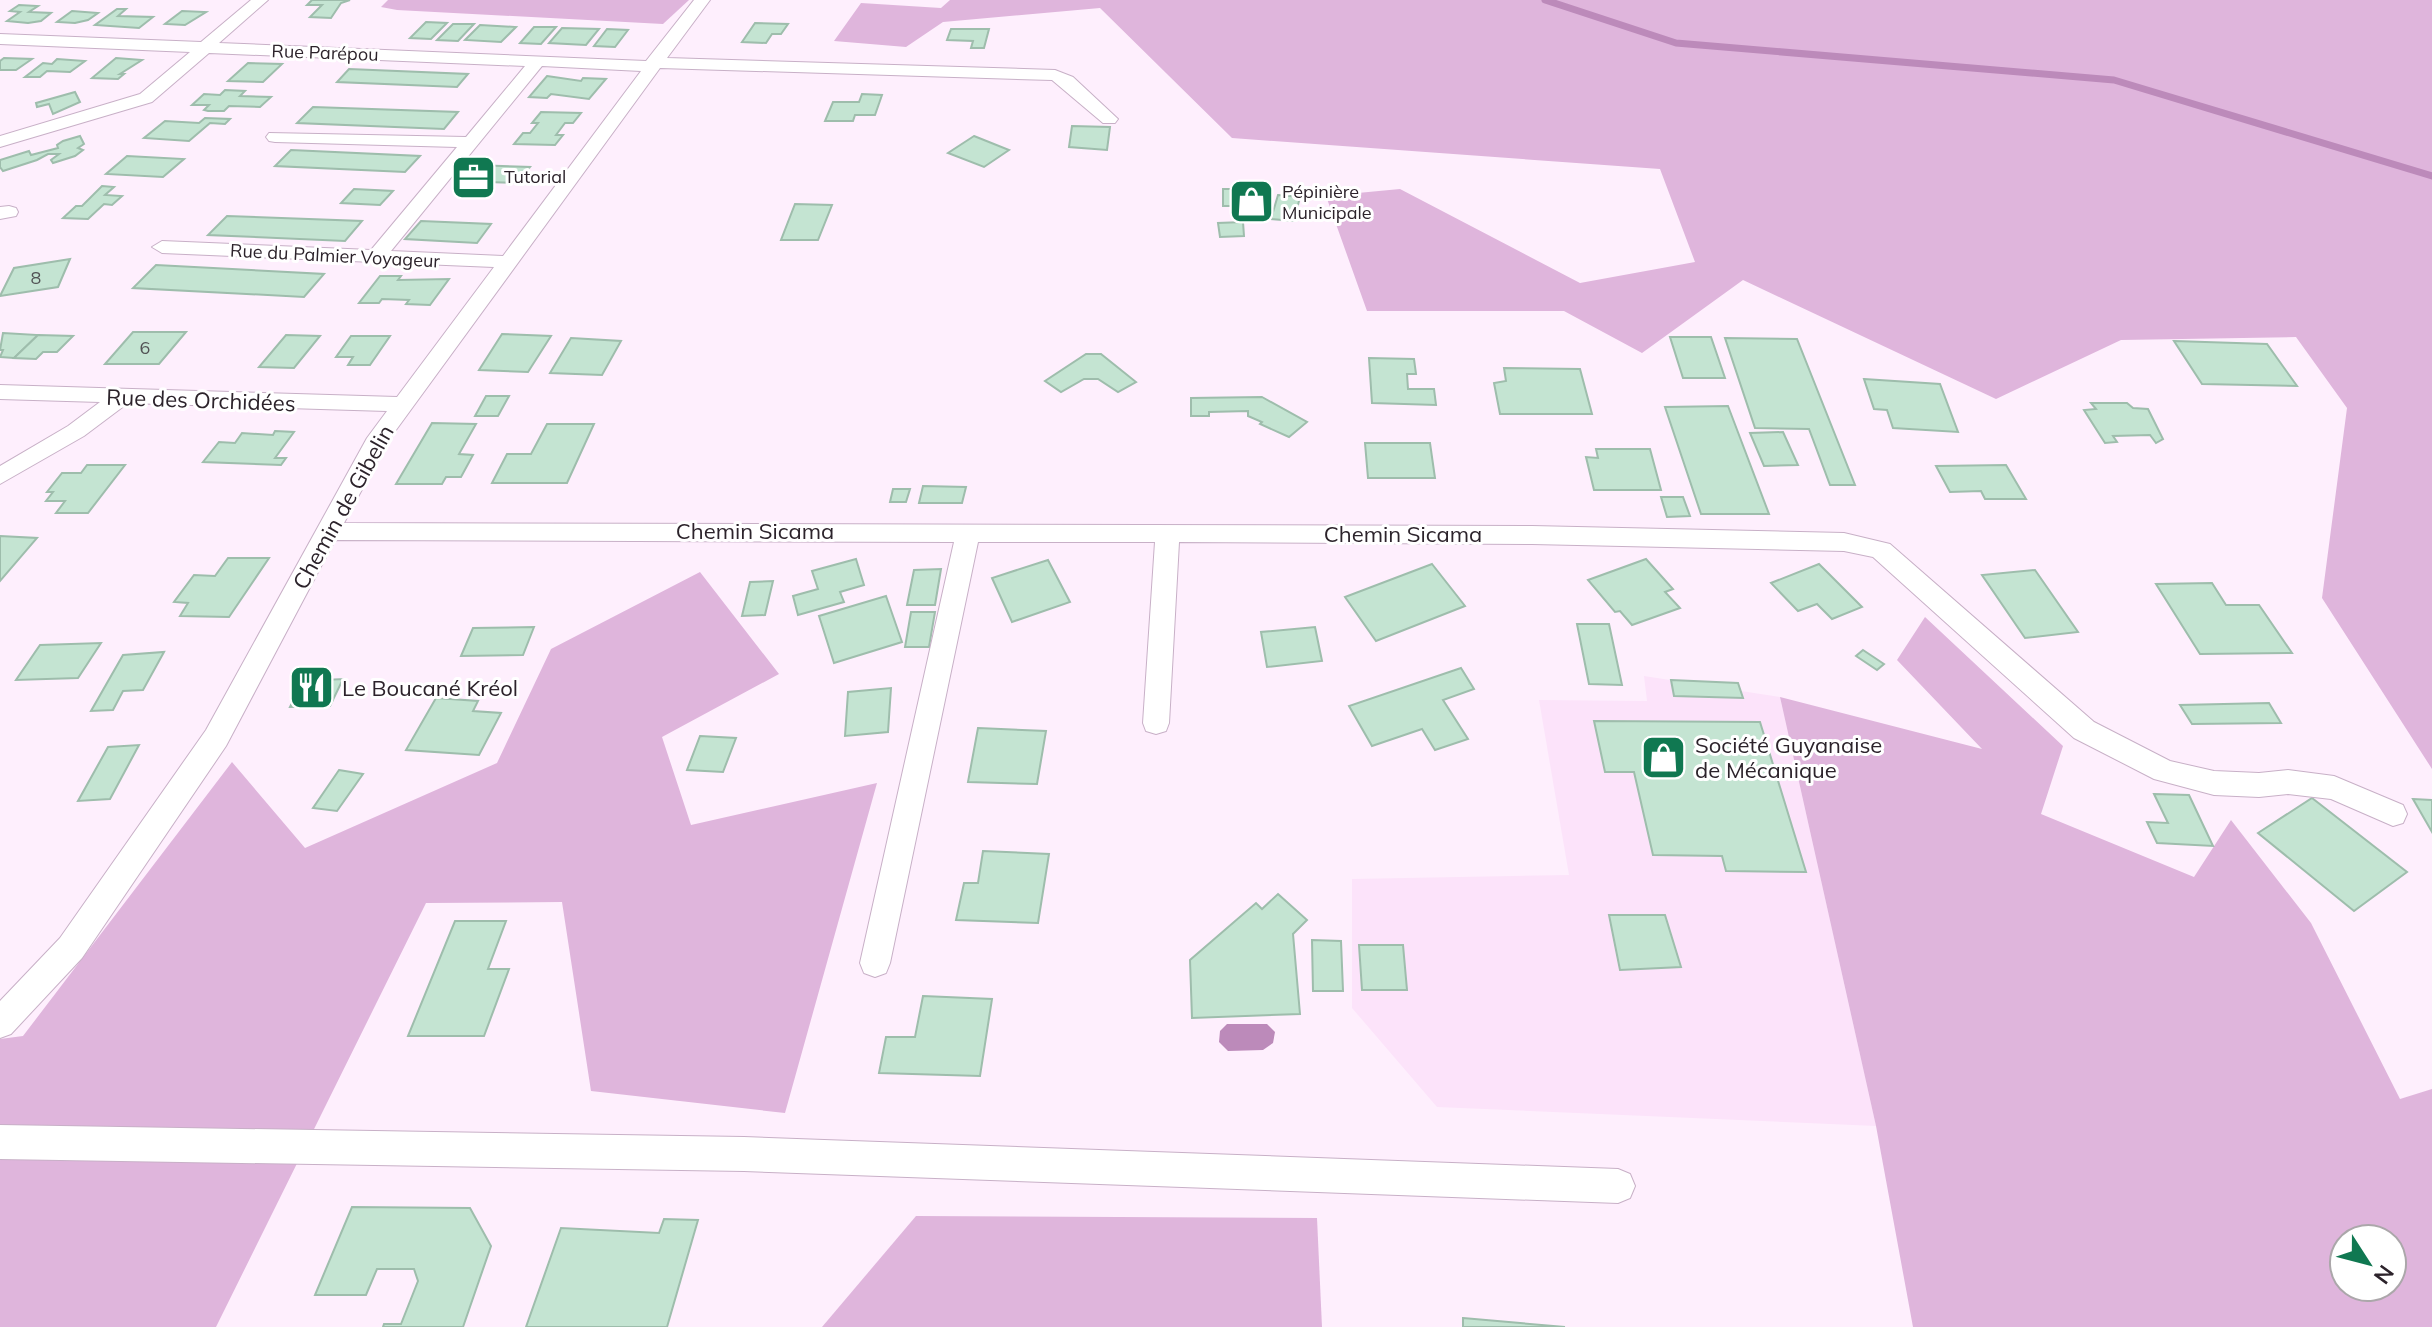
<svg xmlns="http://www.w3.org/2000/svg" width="2432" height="1327" font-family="Mulish,sans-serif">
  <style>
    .built { fill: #fce3fa }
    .green { fill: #dfb5dc; fill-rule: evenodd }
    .water { fill: #bc8aba }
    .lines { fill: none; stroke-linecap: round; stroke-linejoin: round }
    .stream { stroke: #bc8aba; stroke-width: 7 }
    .building { fill: #c4e4d2; stroke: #9ebdac; stroke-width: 2 }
    .street-casing { stroke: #c8b0c7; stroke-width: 2 }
    .street { fill: #fff; fill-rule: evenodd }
    .labels { text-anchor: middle; stroke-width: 6; stroke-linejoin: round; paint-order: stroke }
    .far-street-label { font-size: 18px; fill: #2c232b; stroke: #fff }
    .far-poi-label { font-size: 18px; fill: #2c232b; stroke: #fff; text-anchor: start }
    .number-label { font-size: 18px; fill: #525355 }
    .street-label { font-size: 22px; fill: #2c232b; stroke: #fff }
    .poi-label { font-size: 22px; fill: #2c232b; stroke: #fff; text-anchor: start }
  </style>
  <rect width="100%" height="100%" fill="#feeffd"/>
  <!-- built -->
  <path class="built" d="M 1644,676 L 1780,697 L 1876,1126 L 1437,1107 L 1352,1008 L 1352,879 L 1569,875 L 1539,700 L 1647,701 Z"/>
  <!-- green -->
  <g class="green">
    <path d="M 388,0 L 689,0 L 663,24 L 397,10 L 381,7 Z"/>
    <path d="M 950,0 L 2432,0 L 2432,769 L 2322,598 L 2347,408 L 2296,337 L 2121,340 L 1996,399 L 1743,280 L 1642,353 L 1564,311 L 1367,311 L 1326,196 L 1400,189 L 1580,283 L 1695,262 L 1660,169 L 1232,138 L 1100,8 L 943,22 L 906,47 L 834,41 L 861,3 L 941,8 Z"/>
    <path d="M 700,572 L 779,674 L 662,737 L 691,825 L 877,783 L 785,1113 L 591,1091 L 562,902 L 426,903 L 216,1327 L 0,1327 L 0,1039 L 23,1036 L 232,762 L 305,848 L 497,763 L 551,649 Z"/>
    <path d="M 1925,617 L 2063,746 L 2041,814 L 2194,877 L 2231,820 L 2311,923 L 2400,1099 L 2432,1089 L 2432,1327 L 1913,1327 L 1876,1126 L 1780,697 L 1982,749 L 1897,660 ZM 2344,1239 L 2392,1239 L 2392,1287 L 2344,1287 Z"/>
    <path d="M 916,1216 L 1317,1218 L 1322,1327 L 822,1327 Z"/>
  </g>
  <!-- water -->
  <path class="water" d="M 1227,1024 L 1267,1024 L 1275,1032 L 1273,1043 L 1263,1050 L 1228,1051 L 1219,1042 L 1220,1031 Z"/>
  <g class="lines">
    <!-- stream -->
    <path class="stream" d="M 1545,0 L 1676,43 L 2114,80 L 2432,176"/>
  </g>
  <!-- building -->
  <g class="building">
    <path d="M 312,0 L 350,0 L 341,3 L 331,18 L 310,17 L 322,5 L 307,5 Z"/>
    <path d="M 19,5 L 38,6 L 29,12 L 51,13 L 41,21 L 28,23 L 7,21 L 20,12 L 10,11 Z"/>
    <path d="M 117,9 L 126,9 L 118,16 L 153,17 L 139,28 L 95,25 Z"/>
    <path d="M 72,11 L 98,13 L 88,20 L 75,23 L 57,22 Z"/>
    <path d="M 182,11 L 206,12 L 185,25 L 165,24 Z"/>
    <path d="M 426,22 L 447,23 L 431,39 L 410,38 Z"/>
    <path d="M 755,23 L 788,24 L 781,34 L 772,34 L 766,43 L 742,42 Z"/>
    <path d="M 453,24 L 474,24 L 458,41 L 437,40 Z"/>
    <path d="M 480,25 L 516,27 L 501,42 L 465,40 Z"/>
    <path d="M 534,27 L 556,27 L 541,44 L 520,43 Z"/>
    <path d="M 562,28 L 599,29 L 586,45 L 549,43 Z"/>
    <path d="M 607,29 L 628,30 L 615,47 L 594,46 Z"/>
    <path d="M 951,29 L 989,29 L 984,48 L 971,48 L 973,41 L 947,40 Z"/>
    <path d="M 4,58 L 32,59 L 16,70 L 0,70 L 0,61 Z"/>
    <path d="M 116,58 L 142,60 L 120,74 L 124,74 L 118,79 L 92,78 Z"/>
    <path d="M 57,59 L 85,61 L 70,72 L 47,71 L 40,77 L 25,77 L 43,63 L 52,64 Z"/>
    <path d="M 248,63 L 282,64 L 263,82 L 228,81 Z"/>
    <path d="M 349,69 L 468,74 L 457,87 L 337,82 Z"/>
    <path d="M 547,76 L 581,81 L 583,78 L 606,79 L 589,99 L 551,94 L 547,98 L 529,97 Z"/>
    <path d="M 225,90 L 245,91 L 240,96 L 271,97 L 260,107 L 229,106 L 224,111 L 208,111 L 204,110 L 209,105 L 192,105 L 204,94 L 220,95 Z"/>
    <path d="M 75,92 L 80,102 L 53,114 L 49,104 L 37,107 L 36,103 Z"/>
    <path d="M 862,94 L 882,95 L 875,115 L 855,115 L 853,121 L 825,121 L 833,102 L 859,102 Z"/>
    <path d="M 313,107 L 458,112 L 444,129 L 297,123 Z"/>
    <path d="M 541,112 L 581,113 L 573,123 L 565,123 L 556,135 L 563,135 L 555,145 L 514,144 L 523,133 L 530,133 L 538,123 L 532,123 Z"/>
    <path d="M 205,118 L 230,119 L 225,124 L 210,123 L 189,141 L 144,138 L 165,121 L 199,123 Z"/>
    <path d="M 1072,126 L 1110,127 L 1107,150 L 1069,147 Z"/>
    <path d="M 80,136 L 84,144 L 78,148 L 83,150 L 75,156 L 53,163 L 51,160 L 59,154 L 48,154 L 37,160 L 3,171 L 0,167 L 0,160 L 29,151 L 31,155 L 58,148 L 57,145 L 63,141 Z"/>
    <path d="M 974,136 L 1009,150 L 984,167 L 948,153 Z"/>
    <path d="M 291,150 L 420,156 L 405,172 L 275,166 Z"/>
    <path d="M 127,156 L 184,159 L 163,177 L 106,174 Z"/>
    <path d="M 472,165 L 530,167 L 517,183 L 459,181 Z"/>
    <path d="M 102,186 L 114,187 L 105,195 L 122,196 L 112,205 L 104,204 L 88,219 L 63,218 L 76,206 L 82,206 Z"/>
    <path d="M 354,189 L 393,191 L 380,205 L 341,203 Z"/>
    <path d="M 1223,189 L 1241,189 L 1241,197 L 1234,197 L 1234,206 L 1223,206 Z"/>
    <path d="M 1278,195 L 1300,197 L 1294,221 L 1271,219 Z"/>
    <path d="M 795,204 L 832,205 L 818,240 L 781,240 Z"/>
    <path d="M 227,216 L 362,221 L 345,241 L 208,235 Z"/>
    <path d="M 421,221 L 491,224 L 477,243 L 405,239 Z"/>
    <path d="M 1243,222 L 1244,236 L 1220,237 L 1218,223 Z"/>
    <path d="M 70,259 L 58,287 L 0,296 L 14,268 Z"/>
    <path d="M 156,265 L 324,274 L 304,297 L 133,288 Z"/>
    <path d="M 380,276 L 401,276 L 398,280 L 449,279 L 430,305 L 406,304 L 409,300 L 382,299 L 379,303 L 359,303 Z"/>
    <path d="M 133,332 L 186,332 L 159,364 L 105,364 Z"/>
    <path d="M 3,333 L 38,335 L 14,358 L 0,357 L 3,350 L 0,350 Z"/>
    <path d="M 502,334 L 551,336 L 528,372 L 479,370 Z"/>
    <path d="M 38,335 L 73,336 L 57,352 L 43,352 L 36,359 L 14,358 Z"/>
    <path d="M 286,335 L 320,336 L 294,368 L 259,367 Z"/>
    <path d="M 351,336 L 390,336 L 370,365 L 348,365 L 353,357 L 336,357 Z"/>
    <path d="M 1670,337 L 1711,337 L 1725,378 L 1683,378 Z"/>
    <path d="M 571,338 L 621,341 L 602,375 L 550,373 Z"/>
    <path d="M 1725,338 L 1797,339 L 1855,485 L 1830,485 L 1809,429 L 1755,428 Z"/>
    <path d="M 2174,341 L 2267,344 L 2297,386 L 2202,384 Z"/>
    <path d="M 1086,354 L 1101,354 L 1136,382 L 1118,392 L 1098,379 L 1084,379 L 1061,392 L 1045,381 Z"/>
    <path d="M 1369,358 L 1414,359 L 1416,374 L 1407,374 L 1408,389 L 1434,389 L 1436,405 L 1372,403 Z"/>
    <path d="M 1504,368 L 1580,369 L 1592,414 L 1500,414 L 1494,383 L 1506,381 Z"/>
    <path d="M 1864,379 L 1940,384 L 1958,432 L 1893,428 L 1887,410 L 1874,409 Z"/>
    <path d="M 486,396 L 509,396 L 498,416 L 475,416 Z"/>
    <path d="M 1262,397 L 1307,422 L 1289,437 L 1260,424 L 1262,422 L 1248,416 L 1248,411 L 1209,412 L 1209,416 L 1191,416 L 1191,398 Z"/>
    <path d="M 2091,403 L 2127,403 L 2133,408 L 2148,409 L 2163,439 L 2156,443 L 2150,435 L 2113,436 L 2117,442 L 2105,443 L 2084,410 L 2096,409 Z"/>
    <path d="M 1728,406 L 1769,514 L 1701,514 L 1665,407 Z"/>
    <path d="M 432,423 L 476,424 L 459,454 L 473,455 L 461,477 L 446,477 L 442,484 L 396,484 Z"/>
    <path d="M 547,424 L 594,424 L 567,483 L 492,483 L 507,454 L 531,454 Z"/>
    <path d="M 275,431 L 294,432 L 275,458 L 286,458 L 281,465 L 203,462 L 219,442 L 235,443 L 242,433 L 273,435 Z"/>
    <path d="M 1783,432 L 1798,465 L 1764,466 L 1750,433 Z"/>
    <path d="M 1365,443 L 1430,443 L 1435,478 L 1368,478 Z"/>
    <path d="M 1596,449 L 1650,449 L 1661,490 L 1594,490 L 1586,457 L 1598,458 Z"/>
    <path d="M 87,465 L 125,465 L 88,513 L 56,513 L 65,501 L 46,501 L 53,492 L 47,492 L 62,473 L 81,473 Z"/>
    <path d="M 2006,465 L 2026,499 L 1985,499 L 1981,491 L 1950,492 L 1936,466 Z"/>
    <path d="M 923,486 L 966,487 L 962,503 L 919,503 Z"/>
    <path d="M 893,489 L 910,489 L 906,502 L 890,502 Z"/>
    <path d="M 1661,497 L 1683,497 L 1690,516 L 1667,517 Z"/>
    <path d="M 0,536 L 37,538 L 0,581 Z"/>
    <path d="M 228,558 L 269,558 L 229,617 L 180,616 L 188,603 L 174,602 L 194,575 L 215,576 Z"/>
    <path d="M 856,559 L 864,585 L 840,592 L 844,602 L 798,615 L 793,596 L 818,589 L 812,571 Z"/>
    <path d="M 1646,559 L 1673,589 L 1665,592 L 1680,608 L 1632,625 L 1620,611 L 1615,612 L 1588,580 Z"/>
    <path d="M 1048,560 L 1070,602 L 1012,622 L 992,578 Z"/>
    <path d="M 1432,564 L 1465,606 L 1376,641 L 1345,597 Z"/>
    <path d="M 1819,564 L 1862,607 L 1832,619 L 1817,604 L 1798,611 L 1771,583 Z"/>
    <path d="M 941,569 L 935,605 L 907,605 L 914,570 Z"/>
    <path d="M 2035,570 L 2078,632 L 2025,638 L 1982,575 Z"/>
    <path d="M 773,581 L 765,615 L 742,616 L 750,582 Z"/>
    <path d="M 2212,583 L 2226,605 L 2259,605 L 2292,653 L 2200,654 L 2156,584 Z"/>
    <path d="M 886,596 L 902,642 L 834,663 L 819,616 Z"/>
    <path d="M 911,612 L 935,612 L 929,647 L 905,647 Z"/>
    <path d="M 1577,624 L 1609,624 L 1622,685 L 1589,684 Z"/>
    <path d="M 534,627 L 523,655 L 461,656 L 473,628 Z"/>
    <path d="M 1315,627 L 1322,661 L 1267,667 L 1261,632 Z"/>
    <path d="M 101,643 L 78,678 L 16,680 L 40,645 Z"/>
    <path d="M 1863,650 L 1884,664 L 1877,670 L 1856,656 Z"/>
    <path d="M 164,652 L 143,690 L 123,691 L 113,710 L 91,711 L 123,655 Z"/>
    <path d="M 1461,668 L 1474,689 L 1443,700 L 1468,739 L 1435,750 L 1422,729 L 1372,746 L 1349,706 Z"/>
    <path d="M 343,679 L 330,706 L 290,707 L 303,681 Z"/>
    <path d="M 1671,680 L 1738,683 L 1743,698 L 1674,696 Z"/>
    <path d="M 891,688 L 888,732 L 845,736 L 848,692 Z"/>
    <path d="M 436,698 L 478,701 L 473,711 L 501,713 L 479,755 L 406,750 Z"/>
    <path d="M 2269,703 L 2281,723 L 2192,724 L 2180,705 Z"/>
    <path d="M 1594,721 L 1760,722 L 1806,872 L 1726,871 L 1722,856 L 1653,855 L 1634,772 L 1605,772 Z"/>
    <path d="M 978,728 L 1046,731 L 1037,784 L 968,782 Z"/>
    <path d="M 700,736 L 736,738 L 723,772 L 687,770 Z"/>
    <path d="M 139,745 L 110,799 L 78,801 L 108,747 Z"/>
    <path d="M 339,770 L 363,774 L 337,811 L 313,808 Z"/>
    <path d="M 2154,794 L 2189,795 L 2213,846 L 2157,843 L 2147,822 L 2168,823 Z"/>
    <path d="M 2312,798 L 2407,872 L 2354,911 L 2258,833 Z"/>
    <path d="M 2413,799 L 2432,800 L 2432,832 Z"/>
    <path d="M 983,851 L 1049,854 L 1038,923 L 956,920 L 964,883 L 978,883 Z"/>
    <path d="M 1278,894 L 1307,920 L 1293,934 L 1300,1014 L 1192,1018 L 1190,960 L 1256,903 L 1262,909 Z"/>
    <path d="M 1609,915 L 1665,915 L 1681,967 L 1620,970 Z"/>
    <path d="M 455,921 L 506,921 L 488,969 L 509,969 L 484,1036 L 408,1036 Z"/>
    <path d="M 1312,940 L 1341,941 L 1343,991 L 1313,991 Z"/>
    <path d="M 1359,945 L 1403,945 L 1407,990 L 1362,990 Z"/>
    <path d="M 923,996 L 992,999 L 980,1076 L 879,1073 L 886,1037 L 915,1037 Z"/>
    <path d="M 352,1207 L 470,1208 L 491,1246 L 463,1327 L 383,1327 L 384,1324 L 401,1324 L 418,1281 L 414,1269 L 377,1269 L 366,1295 L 315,1295 Z"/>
    <path d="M 664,1219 L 698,1220 L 667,1327 L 526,1327 L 561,1228 L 659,1233 Z"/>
    <path d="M 1463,1318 L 1565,1327 L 1463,1327 Z"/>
  </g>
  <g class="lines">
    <defs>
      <g id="street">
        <path d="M 251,0 L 268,0 L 219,43 L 646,61 L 694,0 L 710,0 L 667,58 L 1055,70 L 1073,77 L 1118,119 L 1115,123 L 1103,123 L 1052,80 L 660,68 L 388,441 L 344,523 L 1532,526 L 1844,533 L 1890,544 L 2094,722 L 2170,761 L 2214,771 L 2259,773 L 2288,770 L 2334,776 L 2403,805 L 2407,814 L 2403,823 L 2393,826 L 2331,799 L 2288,794 L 2259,797 L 2214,795 L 2154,779 L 2074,738 L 1873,557 L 1844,551 L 1532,544 L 1179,542 L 1169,723 L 1166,731 L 1156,734 L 1146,731 L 1143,723 L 1155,542 L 978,542 L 890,963 L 886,973 L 875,977 L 864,973 L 860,963 L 954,542 L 335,540 L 226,746 L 82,958 L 11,1034 L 0,1038 L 0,1001 L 60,938 L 206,730 L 367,438 L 387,411 L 128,403 L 84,436 L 0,484 L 0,466 L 68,426 L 100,402 L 0,399 L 0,385 L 397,397 L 494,267 L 162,253 L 152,247 L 162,241 L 371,250 L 457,147 L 275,142 L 269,141 L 266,137 L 269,133 L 466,137 L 525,66 L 209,53 L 152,102 L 0,147 L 0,136 L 140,94 L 190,52 L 0,44 L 0,34 L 201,42 ZM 542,66 L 641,71 L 503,256 L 391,251 Z"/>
        <path d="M 9,206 L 16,208 L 18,212 L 16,216 L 0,219 L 0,207 Z"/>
        <path d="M 0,1125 L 744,1137 L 1618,1169 L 1630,1174 L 1635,1186 L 1630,1198 L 1618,1203 L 744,1171 L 0,1159 Z"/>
      </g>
    </defs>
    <!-- street casing -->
    <use href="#street" class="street-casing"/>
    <!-- street -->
    <use href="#street" class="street"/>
  </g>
  <!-- icons -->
  <defs>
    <symbol id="office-square" viewBox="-11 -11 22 22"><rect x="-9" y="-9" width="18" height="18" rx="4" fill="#107851" stroke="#fff"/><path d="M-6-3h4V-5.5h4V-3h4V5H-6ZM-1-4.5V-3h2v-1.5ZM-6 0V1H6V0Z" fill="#fff"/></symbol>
    <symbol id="shop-square" viewBox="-11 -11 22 22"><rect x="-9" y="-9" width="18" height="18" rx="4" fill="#107851" stroke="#fff"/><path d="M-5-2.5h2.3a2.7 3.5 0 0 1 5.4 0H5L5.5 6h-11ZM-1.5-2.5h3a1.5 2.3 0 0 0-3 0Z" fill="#fff"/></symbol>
    <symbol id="restaurant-square" viewBox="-11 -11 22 22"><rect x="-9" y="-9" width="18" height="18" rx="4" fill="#107851" stroke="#fff"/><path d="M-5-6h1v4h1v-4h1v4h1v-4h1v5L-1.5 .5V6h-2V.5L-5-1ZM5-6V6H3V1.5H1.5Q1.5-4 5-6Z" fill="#fff"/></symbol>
  </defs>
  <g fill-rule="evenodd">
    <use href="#office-square" x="448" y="152" width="51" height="51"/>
    <use href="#shop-square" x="1226" y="176" width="51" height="51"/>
    <use href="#restaurant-square" x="286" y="662" width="51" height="51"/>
    <use href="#shop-square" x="1638" y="732" width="51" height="51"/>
  </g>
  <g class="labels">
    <!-- far-street labels -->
    <g class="far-street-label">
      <text transform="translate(325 53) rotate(2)" y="6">Rue Parépou</text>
      <text transform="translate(335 256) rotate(3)" y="6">Rue du Palmier Voyageur</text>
    </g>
    <!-- far-poi labels -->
    <g class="far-poi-label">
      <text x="504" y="183">Tutorial</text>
      <text x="1282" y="198">Pépinière<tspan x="1282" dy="21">Municipale</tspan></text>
    </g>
    <!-- number labels -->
    <g class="number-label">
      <text x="36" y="284">8</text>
      <text x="145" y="354">6</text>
    </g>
    <!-- street labels -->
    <g class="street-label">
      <text transform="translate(201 400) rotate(2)" y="8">Rue des Orchidées</text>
      <text transform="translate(343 507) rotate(-61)" y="8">Chemin de Gibelin</text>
      <text x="755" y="539">Chemin Sicama</text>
      <text x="1403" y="542">Chemin Sicama</text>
    </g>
    <!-- poi labels -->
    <g class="poi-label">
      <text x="342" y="696">Le Boucané Kréol</text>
      <text x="1695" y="753">Société Guyanaise<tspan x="1695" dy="25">de Mécanique</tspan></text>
    </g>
  </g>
  <!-- north arrow -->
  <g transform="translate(2368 1263) rotate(126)"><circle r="38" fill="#ffffff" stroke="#aba7aa" stroke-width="2"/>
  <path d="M0-6L14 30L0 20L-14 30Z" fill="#107851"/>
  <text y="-12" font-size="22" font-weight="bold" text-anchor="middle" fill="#2c232b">N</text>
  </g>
</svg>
